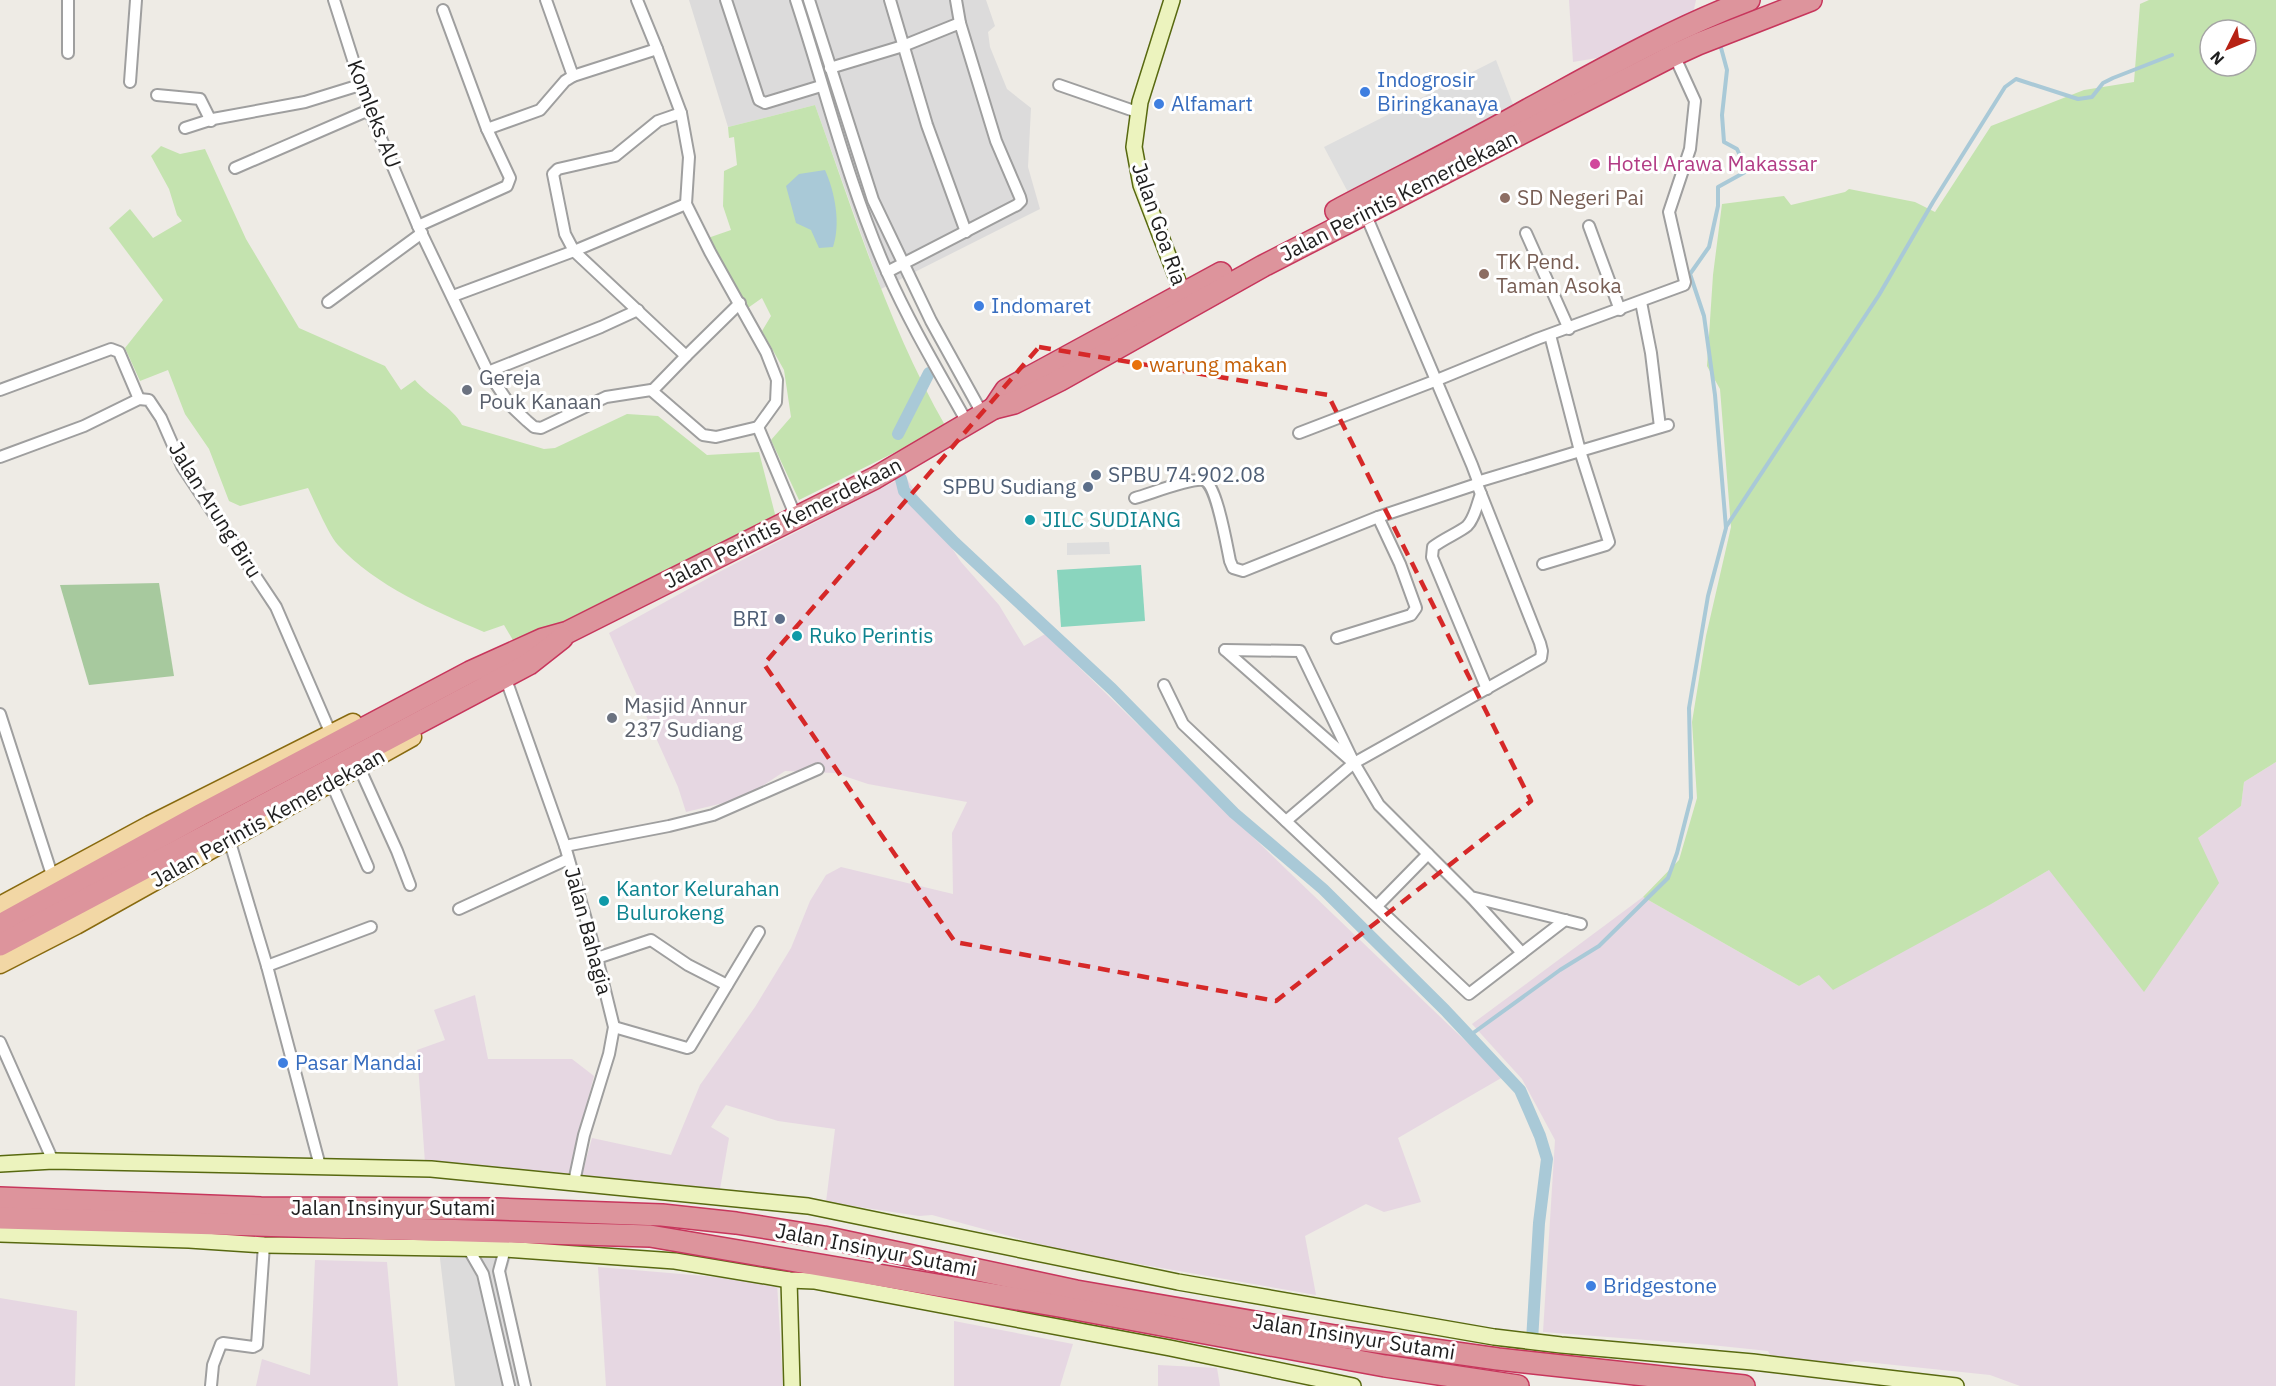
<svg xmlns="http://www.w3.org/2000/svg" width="2276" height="1386" font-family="'IBM Plex Sans',sans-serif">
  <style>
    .residential { fill: #dcdbdb }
    .industrial { fill: #e6d7e2 }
    .grass { fill: #c4e3af; fill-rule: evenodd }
    .forest { fill: #a7c99e }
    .pitch { fill: #8ad5be }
    .parking { fill: #dedede }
    .water { fill: #a9c9d7 }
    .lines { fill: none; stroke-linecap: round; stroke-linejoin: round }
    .stream { stroke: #a9c9d7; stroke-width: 4 }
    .canal { stroke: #a9c9d7; stroke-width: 12 }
    .street-casing { stroke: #9f9f9f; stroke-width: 14 }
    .secondary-casing { stroke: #586910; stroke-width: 18 }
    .primary-casing { stroke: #886a0f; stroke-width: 21 }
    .highway-casing { stroke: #c7365c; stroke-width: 24 }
    .street { stroke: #fff; stroke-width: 10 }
    .secondary { stroke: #ecf3be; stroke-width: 15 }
    .primary { stroke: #f2d7a5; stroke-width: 18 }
    .highway { stroke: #dd949c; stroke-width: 21 }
    .marked { fill: none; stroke: #d62828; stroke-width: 4.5; stroke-dasharray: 12 8; stroke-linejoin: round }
    .shop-dot { fill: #3f7fe0; stroke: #fff; stroke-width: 2 }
    .hotel-dot { fill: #d1479c; stroke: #fff; stroke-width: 2 }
    .education-dot { fill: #8d6e63; stroke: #fff; stroke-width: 2 }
    .food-dot { fill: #e8710a; stroke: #fff; stroke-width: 2 }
    .worship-dot { fill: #6b7280; stroke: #fff; stroke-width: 2 }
    .service-dot { fill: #5c6f8a; stroke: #fff; stroke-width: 2 }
    .culture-dot { fill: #0f9aa8; stroke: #fff; stroke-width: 2 }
    .labels { text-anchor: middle; stroke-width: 6; stroke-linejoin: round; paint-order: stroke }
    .shop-label { font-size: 21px; fill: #366cbe; stroke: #fff; text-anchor: start }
    .street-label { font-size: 21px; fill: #1e1e1e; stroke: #fff }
    .hotel-label { font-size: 21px; fill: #b23c85; stroke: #fff; text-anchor: start }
    .education-label { font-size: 21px; fill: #785e54; stroke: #fff; text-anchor: start }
    .food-label { font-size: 21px; fill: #c56008; stroke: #fff; text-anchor: start }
    .worship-label { font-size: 21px; fill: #5b616d; stroke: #fff; text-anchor: start }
    .service-label { font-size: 21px; fill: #4e5e75; stroke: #fff; text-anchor: end }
    .culture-label { font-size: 21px; fill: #0d838f; stroke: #fff; text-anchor: start }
  </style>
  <rect width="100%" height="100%" fill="#eeebe5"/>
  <!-- residential -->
  <g class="residential">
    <path d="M 689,0 L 986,0 L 995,26 L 988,32 L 990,47 L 1007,89 L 1031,108 L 1028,167 L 1040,209 L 881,289 L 815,105 L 728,127 Z"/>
    <path d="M 439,1250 L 512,1253 L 505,1278 L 532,1386 L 455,1386 Z"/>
  </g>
  <!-- industrial -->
  <g class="industrial">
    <path d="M 1569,0 L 1696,0 L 1693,14 L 1609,56 L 1573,62 Z"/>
    <path d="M 905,476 L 961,562 L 999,605 L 1024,646 L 1045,634 L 1288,871 L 1503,1077 L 1398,1138 L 1421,1202 L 1384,1212 L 1366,1204 L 1305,1236 L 1316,1295 L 1064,1251 L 932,1215 L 919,1216 L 826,1202 L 835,1129 L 778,1121 L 726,1105 L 711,1127 L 729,1138 L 720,1189 L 581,1178 L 592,1138 L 671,1155 L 700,1085 L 755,1007 L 791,948 L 810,901 L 826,875 L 841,867 L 953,894 L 952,833 L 967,802 L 868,784 L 835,773 L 785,771 L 744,798 L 686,812 L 678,787 L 609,633 L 721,571 Z"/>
    <path d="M 2276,762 L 2276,1386 L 2020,1386 L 1990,1375 L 1856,1361 L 1835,1366 L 1770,1355 L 1768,1351 L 1711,1345 L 1543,1332 L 1555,1140 L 1522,1079 L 1472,1024 L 1643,897 L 1799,986 L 1819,975 L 1993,903 L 2049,870 L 2198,838 L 2241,806 L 2244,782 Z"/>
    <path d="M 475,995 L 488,1059 L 572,1059 L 594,1076 L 569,1174 L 425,1163 L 417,1050 L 445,1040 L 434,1010 Z"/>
    <path d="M 315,1260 L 387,1262 L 398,1386 L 256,1386 L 262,1359 L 310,1375 Z"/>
    <path d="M 598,1267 L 777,1282 L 783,1386 L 606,1386 Z"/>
    <path d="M 0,1298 L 77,1311 L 75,1386 L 0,1386 Z"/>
    <path d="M 954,1321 L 1073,1344 L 1060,1386 L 954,1386 Z"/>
    <path d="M 1158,1365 L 1217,1368 L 1220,1386 L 1158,1386 Z"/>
  </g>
  <!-- grass -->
  <g class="grass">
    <path d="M 2149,0 L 2276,0 L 2276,762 L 2244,782 L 2241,806 L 2198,838 L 2219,883 L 2144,992 L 2049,870 L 1993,903 L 1833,990 L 1819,975 L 1799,986 L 1643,897 L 1679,860 L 1697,798 L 1692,722 L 1706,636 L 1731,527 L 1720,389 L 1707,366 L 1713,275 L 1722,204 L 1784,196 L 1791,205 L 1845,192 L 1849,189 L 1915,202 L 1935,212 L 1991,126 L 2084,90 L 2134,82 L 2140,4 ZM 2210,30 L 2246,30 L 2246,66 L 2210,66 Z"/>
    <path d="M 815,105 C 854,213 888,326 946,427 L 799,500 L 771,440 L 791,417 L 784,370 L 762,331 L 771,316 L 762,298 L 745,310 L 705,239 L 731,230 L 723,206 L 724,171 L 737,165 L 734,137 L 729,138 L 728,127 Z"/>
    <path d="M 161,146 L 180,154 L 205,149 L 246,239 L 299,328 L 385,366 L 401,390 L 415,380 C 428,396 453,407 462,425 L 544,449 L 555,448 L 627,414 L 658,416 L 707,455 L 759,452 L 776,518 L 517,647 L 504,625 L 484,632 C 433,610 377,587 338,545 C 329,536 315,502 308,488 L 240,506 L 229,501 L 209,449 L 185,414 L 168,370 L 140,381 L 125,348 L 163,300 L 109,228 L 130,209 L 153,238 L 182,221 L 177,215 L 169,189 L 151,156 Z"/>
  </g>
  <!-- forest -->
  <path class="forest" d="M 159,583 L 174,676 L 89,685 L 60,585 Z"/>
  <!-- pitch -->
  <path class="pitch" d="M 1141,565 L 1145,621 L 1061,627 L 1057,570 Z"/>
  <!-- parking -->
  <g class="parking">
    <path d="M 1496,60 L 1514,107 L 1349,194 L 1324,147 Z"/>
    <path d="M 1109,542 L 1110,554 L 1067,555 L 1067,543 Z"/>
  </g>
  <!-- water -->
  <path class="water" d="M 825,170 C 835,192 841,224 833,247 L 819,248 L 811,230 L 796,223 L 786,186 L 799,174 Z"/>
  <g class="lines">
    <!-- stream -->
    <g class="stream">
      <path d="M 1726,527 L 1879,295 L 1933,202 L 2005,87 L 2016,79 L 2078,99 L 2092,97 L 2103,83 L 2113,78 L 2172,55"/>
      <path d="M 1469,1036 L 1560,970 L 1599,946 L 1668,878 L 1677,853 L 1691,798 L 1689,708 L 1708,596 L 1726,528 L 1715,395 L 1704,316 L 1690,274 L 1709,247 L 1718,206 L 1718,187 L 1747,171 L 1737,149 L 1724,142 L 1722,115 L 1727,70 L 1720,44"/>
    </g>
    <!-- canal -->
    <g class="canal">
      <path d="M 898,434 L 929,373"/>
      <path d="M 901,479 L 904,491 L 955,543 L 1112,689 L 1234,813 L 1323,889 L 1445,1010 L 1520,1090 L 1540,1136 L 1547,1159 L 1539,1223 L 1532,1341"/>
    </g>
    <defs>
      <g id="street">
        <path d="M 334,0 L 369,110 L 418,226 L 488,372 L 510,405 L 527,421 L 534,427 L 541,428 L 606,397 L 651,390 L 703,435 L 716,437 L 758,427 L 796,517"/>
        <path d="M 637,0 L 657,49"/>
        <path d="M 726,0 L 759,100 L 765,103 L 821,86"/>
        <path d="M 796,0 C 826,91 848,184 887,272 C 910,324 940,374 968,424"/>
        <path d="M 809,0 L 873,200 L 931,321 L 983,415"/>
        <path d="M 890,0 L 927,125 L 966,232"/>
        <path d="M 956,0 L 960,23"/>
        <path d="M 443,10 L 487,129"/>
        <path d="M 68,53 L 68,0"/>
        <path d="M 830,68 L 903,46 L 960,23 L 996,141 L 1020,197 L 1021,201 L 1017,205 L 887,272"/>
        <path d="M 573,76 L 657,49 L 681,113"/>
        <path d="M 130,82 L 136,0"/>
        <path d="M 1059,85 L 1137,112"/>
        <path d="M 157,95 L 200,99 L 211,121"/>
        <path d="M 185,128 L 213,119 L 305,102 L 360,85"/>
        <path d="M 235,168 L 369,110"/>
        <path d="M 418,226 L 507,186 L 510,178 L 487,129 L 540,110 L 565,81 L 573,76 L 546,0"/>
        <path d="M 1589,226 L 1620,310"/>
        <path d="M 1526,233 L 1569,329"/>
        <path d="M 453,296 L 574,251 L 686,204"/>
        <path d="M 328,302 L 422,233"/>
        <path d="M 1641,302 L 1651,353 L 1660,427"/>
        <path d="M 1550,335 L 1580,451 L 1668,425"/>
        <path d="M 686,356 L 740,303"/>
        <path d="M 488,372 L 601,327 L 638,310"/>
        <path d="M 0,390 L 111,349 L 119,352 L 139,399"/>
        <path d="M 653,390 L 686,356 L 574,251 L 565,234 L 553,174 L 558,169 L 615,156 L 658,121 L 681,113 L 689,157 L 686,204 L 710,252 L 766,352 L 777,380 L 776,402 L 758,427"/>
        <path d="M 1299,433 L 1437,380 L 1537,339 L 1684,285 L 1685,282 L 1669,212 L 1690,149 L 1695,101 L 1674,55"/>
        <path d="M 0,457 L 84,426 L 139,399 L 149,400 L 161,418 L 182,466 L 276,607 L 331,734"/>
        <path d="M 1477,482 L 1580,451 L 1609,542 L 1606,545 L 1543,564"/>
        <path d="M 1481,494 C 1477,504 1475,518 1467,526 C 1460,532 1443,539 1433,547 L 1432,557 L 1487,689"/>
        <path d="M 1135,498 C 1150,494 1190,478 1203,480 C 1216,481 1227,547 1230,561 L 1233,568 L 1243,571 L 1378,517 L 1477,484 L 1478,481 L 1472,465 L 1365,213"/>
        <path d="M 1337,638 L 1411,615 L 1416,608 L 1400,564 L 1378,517"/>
        <path d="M 1225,650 L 1300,651 L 1354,763 L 1379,805 L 1471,897 L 1581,924"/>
        <path d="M 1225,650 L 1349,759"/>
        <path d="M 508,685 L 565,846 L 597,958 L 614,1027 L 609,1054 L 584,1135 L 574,1182"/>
        <path d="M 1164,685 L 1183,724 L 1469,994 L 1565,920"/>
        <path d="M 0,714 L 53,878"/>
        <path d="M 359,767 L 397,851 L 410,885"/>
        <path d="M 331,782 L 368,867"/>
        <path d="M 1286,821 L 1354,763 L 1541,658 L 1542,651 L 1540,643 L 1477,484"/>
        <path d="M 229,839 L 267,966 L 320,1166"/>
        <path d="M 565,846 L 669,826 L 713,815 L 818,769"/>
        <path d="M 1472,898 L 1522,953"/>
        <path d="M 1377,906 L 1428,854"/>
        <path d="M 459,909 L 568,859"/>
        <path d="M 597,958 L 651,940 L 688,965 L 727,985"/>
        <path d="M 267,966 L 371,927"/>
        <path d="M 614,1027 L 687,1048 L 690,1047 L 759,932"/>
        <path d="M 0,1042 L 53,1161"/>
        <path d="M 468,1248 L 483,1274 L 509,1386"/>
        <path d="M 505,1249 L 499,1271 L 525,1386"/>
        <path d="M 211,1386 L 213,1365 L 221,1344 L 223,1343 L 253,1347 L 257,1345 L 264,1245"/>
      </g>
      <g id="secondary">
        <path d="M 1172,0 L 1140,102 L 1134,147 L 1141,185 L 1186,302"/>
        <path d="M 0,1164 L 53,1161 L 431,1169 L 808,1206 L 1178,1282 L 1494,1337 L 1561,1345 L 1753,1362 L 1956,1386"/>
        <path d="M 0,1234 L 189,1240 L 264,1245 L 505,1249 L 675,1261 L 789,1280 L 814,1281 L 1170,1348 L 1353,1386"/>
        <path d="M 789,1280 L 792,1386"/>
      </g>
      <g id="primary">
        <path d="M 0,906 L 150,825 L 353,723"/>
        <path d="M 0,964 L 76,925 L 412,737"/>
      </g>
      <g id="highway">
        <path d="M 1336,211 C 1400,177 1466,145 1529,109 C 1601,70 1672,29 1749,0"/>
        <path d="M 994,408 L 1006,390 L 1221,273"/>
        <path d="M 0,925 L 200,815 L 470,672 L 543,639 L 568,632 L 875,478 L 994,408 L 1014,403 L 1060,380 L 1263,266 L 1674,55 L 1698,44 L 1811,0"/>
        <path d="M 0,945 L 529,664 L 562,638"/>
        <path d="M 0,1198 L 261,1208 L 497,1209 L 662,1215 L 736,1223 L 824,1237 L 1076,1291 L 1335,1336 L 1498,1359 L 1744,1386"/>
        <path d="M 0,1218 L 650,1236 L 1059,1306 L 1385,1366 L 1518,1386"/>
      </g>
    </defs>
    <!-- street casing -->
    <use href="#street" class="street-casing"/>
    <!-- secondary casing -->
    <use href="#secondary" class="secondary-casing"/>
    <!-- primary casing -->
    <use href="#primary" class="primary-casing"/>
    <!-- highway casing -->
    <use href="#highway" class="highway-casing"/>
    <!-- street -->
    <use href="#street" class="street"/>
    <!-- secondary -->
    <use href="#secondary" class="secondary"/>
    <!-- primary -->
    <use href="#primary" class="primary"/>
    <!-- highway -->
    <use href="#highway" class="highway"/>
  </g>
  <!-- marked area -->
  <path class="marked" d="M 1039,347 L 1328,395 L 1531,801 L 1276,1001 L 955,942 L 764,664 Z"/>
  <!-- markers -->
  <g class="shop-dot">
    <circle cx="1365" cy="92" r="6"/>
    <circle cx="1159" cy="104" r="6"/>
    <circle cx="979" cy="306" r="6"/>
    <circle cx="283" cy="1063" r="6"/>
    <circle cx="1591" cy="1286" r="6"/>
  </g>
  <circle class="hotel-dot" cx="1595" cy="164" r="6"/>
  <g class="education-dot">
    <circle cx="1505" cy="198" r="6"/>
    <circle cx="1484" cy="274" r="6"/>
  </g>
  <circle class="food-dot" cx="1137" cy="365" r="6"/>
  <g class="worship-dot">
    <circle cx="467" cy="390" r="6"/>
    <circle cx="612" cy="718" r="6"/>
  </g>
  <g class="service-dot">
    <circle cx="1096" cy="475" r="6"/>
    <circle cx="1088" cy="487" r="6"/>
    <circle cx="780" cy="619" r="6"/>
  </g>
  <g class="culture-dot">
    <circle cx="1030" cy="520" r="6"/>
    <circle cx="797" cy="636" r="6"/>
    <circle cx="604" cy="901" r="6"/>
  </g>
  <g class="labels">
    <!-- shop labels -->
    <g class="shop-label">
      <text x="1377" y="87">Indogrosir<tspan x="1377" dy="24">Biringkanaya</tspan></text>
      <text x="1171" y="111">Alfamart</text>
      <text x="991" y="313">Indomaret</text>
      <text x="295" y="1070">Pasar Mandai</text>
      <text x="1603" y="1293">Bridgestone</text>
    </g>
    <!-- street labels -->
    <g class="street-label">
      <text transform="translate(374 114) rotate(69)" y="7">Komleks AU</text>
      <text transform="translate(1399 196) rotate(-27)" y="7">Jalan Perintis Kemerdekaan</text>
      <text transform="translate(1159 224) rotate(71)" y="7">Jalan Goa Ria</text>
      <text transform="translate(215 510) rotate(58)" y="7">Jalan Arung Biru</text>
      <text transform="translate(783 523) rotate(-27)" y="7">Jalan Perintis Kemerdekaan</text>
      <text transform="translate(268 818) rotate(-29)" y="7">Jalan Perintis Kemerdekaan</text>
      <text transform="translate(588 931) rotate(75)" y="7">Jalan Bahagia</text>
      <text x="393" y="1215">Jalan Insinyur Sutami</text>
      <text transform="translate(876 1250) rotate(11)" y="7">Jalan Insinyur Sutami</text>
      <text transform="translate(1354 1337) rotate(9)" y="7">Jalan Insinyur Sutami</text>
    </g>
    <!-- hotel labels -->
    <g class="hotel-label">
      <text x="1607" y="171">Hotel Arawa Makassar</text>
    </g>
    <!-- education labels -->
    <g class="education-label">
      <text x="1517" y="205">SD Negeri Pai</text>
      <text x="1496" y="269">TK Pend.<tspan x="1496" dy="24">Taman Asoka</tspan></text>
    </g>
    <!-- food labels -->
    <g class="food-label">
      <text x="1149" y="372">warung makan</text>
    </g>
    <!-- worship labels -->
    <g class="worship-label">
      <text x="479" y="385">Gereja<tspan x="479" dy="24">Pouk Kanaan</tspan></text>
      <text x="624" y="713">Masjid Annur<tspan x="624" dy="24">237 Sudiang</tspan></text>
    </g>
    <!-- service labels -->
    <g class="service-label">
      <text x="1108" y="482" text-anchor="start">SPBU 74.902.08</text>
      <text x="1076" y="494">SPBU Sudiang</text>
      <text x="768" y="626">BRI</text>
    </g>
    <!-- culture labels -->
    <g class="culture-label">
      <text x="1042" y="527">JILC SUDIANG</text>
      <text x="809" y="643">Ruko Perintis</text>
      <text x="616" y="896">Kantor Kelurahan<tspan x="616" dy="24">Bulurokeng</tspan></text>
    </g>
  </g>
  <!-- north arrow -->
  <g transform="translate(2228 48) rotate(227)"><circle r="28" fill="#ffffff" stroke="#a5a5a5" stroke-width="1.5"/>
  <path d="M0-4.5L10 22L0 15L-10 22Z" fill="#b72214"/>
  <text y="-9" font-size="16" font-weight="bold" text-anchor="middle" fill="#1e1e1e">N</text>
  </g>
</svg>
